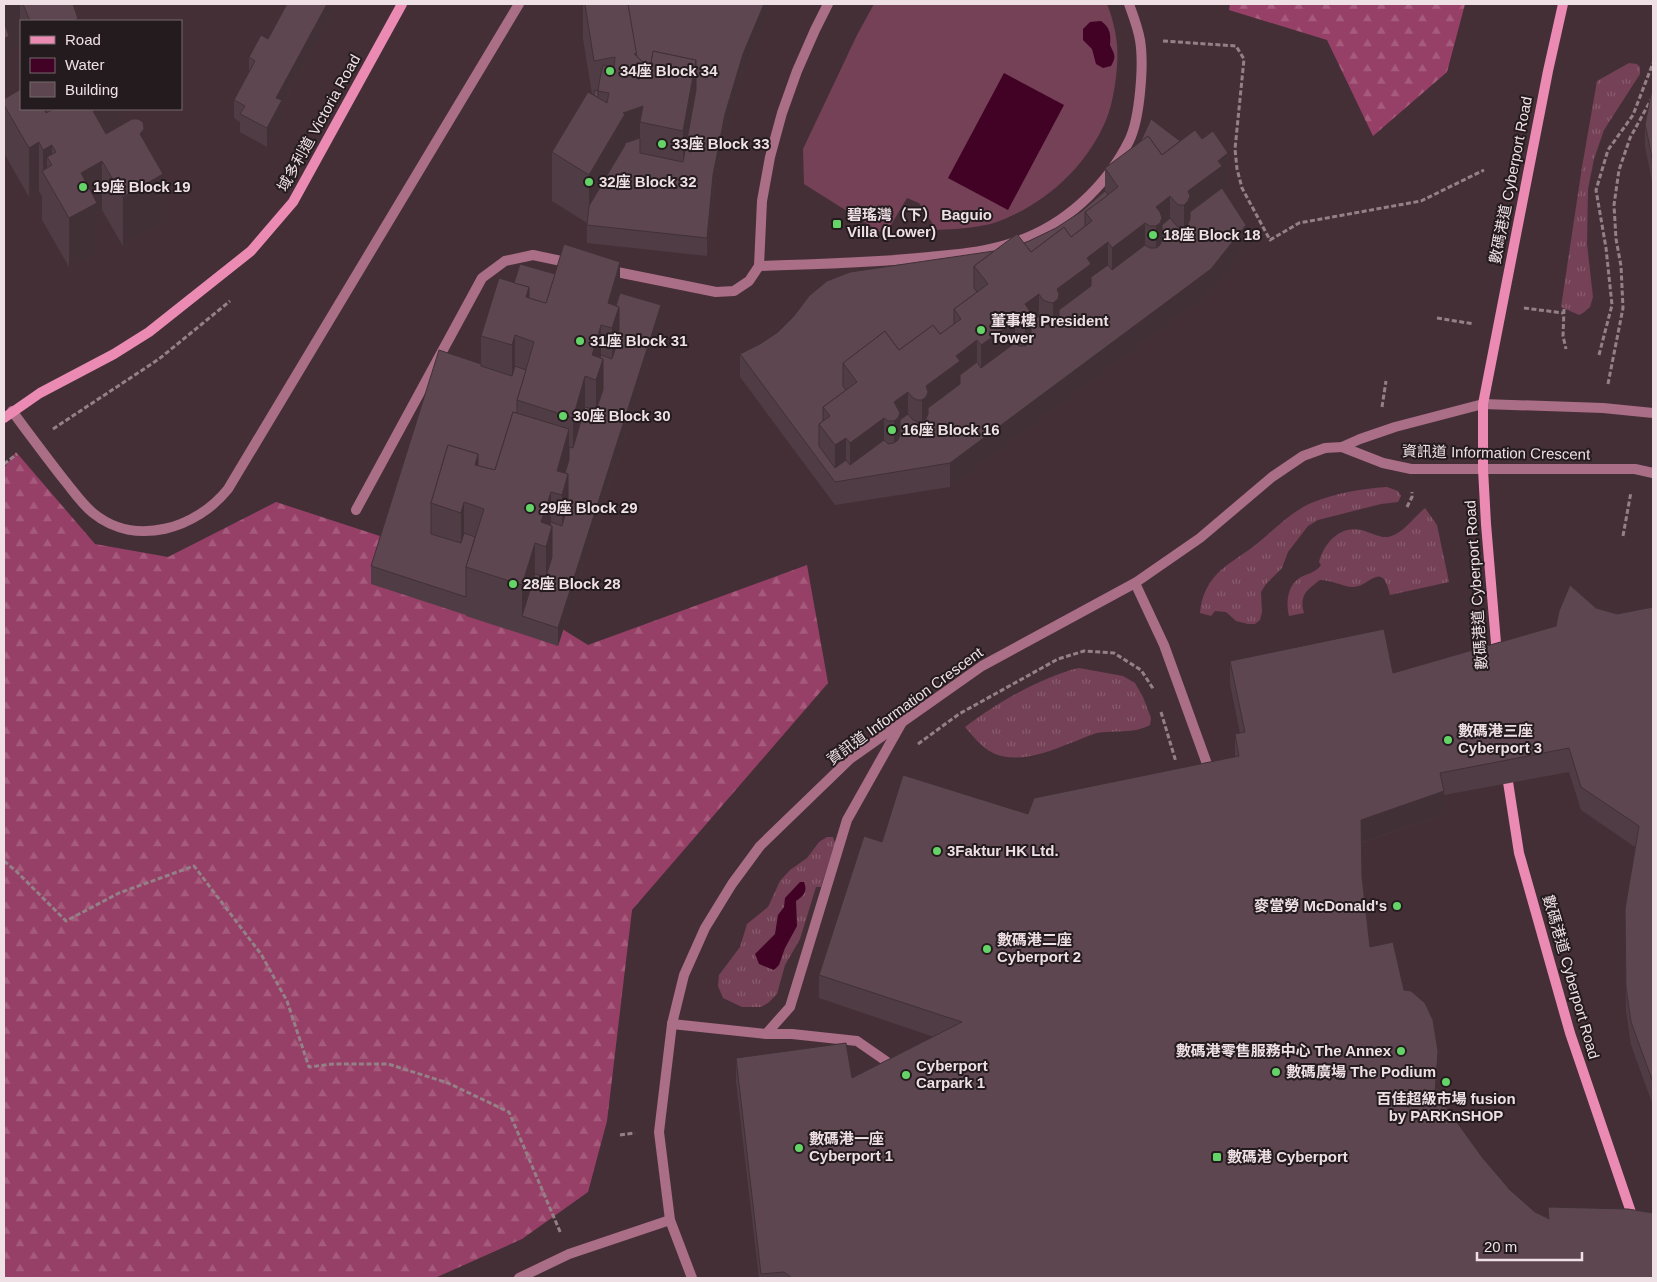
<svg xmlns="http://www.w3.org/2000/svg" width="1657" height="1282" font-family="Helvetica,'Noto Sans TC',sans-serif">
  <style>
    .grass { fill: url(#grass-tufts) }
    .forest { fill: url(#forest-firs) }
    .pitch { fill: #744156 }
    .water { fill: #420225 }
    .lines { fill: none; stroke-linecap: round; stroke-linejoin: round }
    .path { stroke: #948188; stroke-width: 3; stroke-dasharray: 5 2.5; stroke-linecap: butt }
    .lane { stroke: #aa6e86; stroke-width: 10 }
    .street { stroke: #aa6e86; stroke-width: 10 }
    .secondary { stroke: #eb8bb3; stroke-width: 10 }
    .wall { fill: #503c44 }
    .shaded-wall { fill: #413137 }
    .building { fill: #5d464f; stroke: #413137 }
    .poi-dot { fill: #64d468; stroke: #241b1e; stroke-width: 2 }
    .labels { text-anchor: middle; stroke-width: 4; stroke-linejoin: round; paint-order: stroke }
    .poi-label { font-size: 15px; font-weight: bold; fill: #efe0e5; stroke: #241b1e; text-anchor: start }
    .street-label { font-size: 15px; fill: #efe0e5; stroke: #241b1e }
  </style>
  <defs>
    <pattern id="grass-tufts" width="24" height="20" patternUnits="userSpaceOnUse" patternTransform="scale(1.25)"><rect width="24" height="20" fill="#744156"/><path d="M3 7l-1-3M5 7V3M7 7l1-3M15 17l-1-3M17 17v-4M19 17l1-3" fill="none" stroke="#885c6e"/></pattern>
    <pattern id="forest-firs" width="22" height="20" patternUnits="userSpaceOnUse" patternTransform="scale(1.25)"><rect width="22" height="20" fill="#974067"/><path d="M5 1l3.5 6h-7zM16 11l3.5 6h-7z" fill="#a65b7d"/></pattern>
  </defs>
  <rect width="100%" height="100%" fill="#452f37"/>
  <!-- grass -->
  <g class="grass">
    <path d="M 1629,63 L 1637,64 L 1640,67 L 1640,74 L 1604,130 L 1594,159 L 1588,189 L 1587,244 L 1593,297 L 1590,307 L 1583,313 L 1579,315 L 1561,307 L 1582,167 L 1597,81 Z"/>
    <path d="M 1387,487 L 1398,491 L 1401,496 L 1398,502 L 1381,504 L 1318,520 L 1308,526 L 1288,552 L 1282,568 L 1266,584 L 1261,592 L 1262,612 L 1260,620 L 1255,624 L 1248,624 L 1236,621 L 1226,612 L 1215,611 L 1211,616 L 1200,613 C 1201,599 1206,586 1216,575 C 1228,562 1245,554 1259,542 C 1276,528 1291,512 1311,503 C 1337,493 1359,489 1387,487 Z"/>
    <path d="M 1425,508 L 1437,525 L 1449,582 L 1390,595 C 1382,558 1369,588 1352,587 C 1341,586 1332,580 1320,580 C 1307,590 1299,595 1304,613 L 1289,616 C 1286,602 1287,585 1301,577 C 1309,573 1315,573 1321,565 L 1319,562 C 1324,543 1340,525 1361,530 C 1370,532 1379,538 1388,537 C 1403,534 1414,517 1425,508 Z"/>
    <path d="M 1079,668 L 1123,676 L 1135,683 L 1143,697 L 1151,718 L 1150,725 C 1134,734 1114,730 1097,733 C 1087,736 1077,741 1068,744 C 1046,753 1016,764 993,753 C 981,747 973,736 965,727 C 995,704 1043,676 1079,668 Z"/>
    <path d="M 827,837 L 833,837 L 835,843 L 821,887 L 816,887 L 800,939 L 785,965 L 777,994 L 768,1003 L 761,1007 L 742,1007 L 723,998 L 718,986 L 719,975 L 740,947 L 747,924 L 768,907 L 780,881 L 790,870 L 807,858 L 819,842 Z"/>
  </g>
  <!-- forest -->
  <g class="forest">
    <path d="M 1230,4 L 1465,4 L 1447,72 L 1373,136 L 1327,40 L 1229,10 Z"/>
    <path d="M 16,452 L 95,544 L 168,557 L 276,502 L 450,559 L 588,645 L 807,565 L 828,683 L 632,910 L 607,1121 L 588,1192 L 522,1239 L 435,1278 L 4,1278 L 4,468 Z"/>
  </g>
  <!-- pitch -->
  <path class="pitch" d="M 874,4 L 1107,4 C 1112,16 1116,32 1117,45 C 1119,64 1114,102 1106,120 C 1086,168 1043,206 994,223 C 976,228 955,229 937,230 L 919,203 L 907,198 L 885,235 L 804,184 L 803,149 L 857,35 Z"/>
  <!-- water -->
  <g class="water">
    <path d="M 1101,21 C 1110,28 1111,33 1110,45 C 1114,54 1117,56 1111,66 L 1103,68 L 1096,64 L 1092,49 L 1083,40 L 1083,29 L 1090,22 Z"/>
    <path d="M 1004,73 L 1064,105 L 1008,210 L 948,178 Z"/>
    <path d="M 800,882 L 804,882 C 808,892 803,896 796,901 L 797,926 L 785,948 L 779,965 L 774,970 L 759,964 L 755,954 L 775,934 L 778,915 L 784,907 L 785,898 Z"/>
  </g>
  <g class="lines">
    <!-- path -->
    <g class="path">
      <path d="M 1163,41 L 1236,46 L 1244,59 L 1235,149 L 1237,169 L 1242,188 L 1270,240 L 1299,223 L 1421,201 L 1484,170"/>
      <path d="M 1524,308 L 1563,313"/>
      <path d="M 1564,309 L 1563,336 L 1566,349"/>
      <path d="M 1437,318 L 1474,324"/>
      <path d="M 1599,355 L 1612,305 L 1606,248 L 1596,190 L 1608,150 L 1633,115 L 1653,63"/>
      <path d="M 1608,384 L 1623,308 L 1621,266 L 1616,239 L 1614,205 L 1619,170 L 1630,138 L 1653,96"/>
      <path d="M 1382,407 L 1386,381"/>
      <path d="M 53,429 L 159,359 L 230,301"/>
      <path d="M 4,464 L 17,454"/>
      <path d="M 1407,507 L 1412,497 L 1412,492"/>
      <path d="M 1623,536 L 1631,492"/>
      <path d="M 1161,712 L 1176,762"/>
      <path d="M 918,744 L 959,714 L 1058,659 L 1084,651 L 1114,653 L 1141,670 L 1154,690"/>
      <path d="M 4,861 L 16,871 L 66,921 L 119,893 L 194,866 L 261,954 L 287,1001 L 309,1067 L 333,1064 L 388,1064 L 448,1083 L 509,1112 L 561,1234"/>
      <path d="M 620,1135 L 635,1133"/>
    </g>
    <!-- lane -->
    <g class="lane">
      <path d="M 759,266 C 816,264 873,263 929,257 C 958,254 988,252 1015,242 C 1064,226 1106,187 1129,141 C 1140,119 1144,64 1140,40 C 1138,28 1133,15 1129,4"/>
      <path d="M 607,270 L 716,292 L 734,291 L 749,281 L 759,266 L 762,201 L 770,157 L 782,113 L 797,71 L 815,30 L 828,4"/>
      <path d="M 12,411 C 30,435 47,458 65,481 C 74,492 82,504 93,513 C 136,548 197,528 228,489 L 519,4"/>
      <path d="M 356,510 L 482,278 L 505,261 L 533,255 L 571,263"/>
      <path d="M 1135,583 L 1164,645 L 1211,775"/>
      <path d="M 672,1024 L 766,1034 L 790,1007 L 847,820 L 901,724"/>
      <path d="M 766,1034 L 792,1034 L 857,1041 L 896,1068"/>
    </g>
    <!-- street -->
    <g class="street">
      <path d="M 1342,447 L 1383,463 L 1411,469 L 1635,469 L 1653,473"/>
      <path d="M 519,1278 L 569,1254 L 670,1220"/>
      <path d="M 692,1278 L 670,1220 L 659,1132 L 672,1024 L 684,975 L 705,928 L 732,884 L 760,846 L 850,759 L 982,666 L 1135,583 L 1200,538 L 1272,477 L 1303,456 L 1325,448 L 1342,447 L 1360,439 L 1395,427 L 1483,404 L 1603,408 L 1653,413"/>
    </g>
    <!-- secondary -->
    <g class="secondary">
      <path d="M 4,418 L 40,393 L 114,354 L 149,332 L 251,251 L 293,202 L 402,4"/>
      <path d="M 1497,655 L 1486,524 L 1483,469 L 1483,404 L 1548,71 L 1563,4"/>
      <path d="M 1506,769 L 1519,853 L 1570,1033 L 1634,1221"/>
    </g>
  </g>
  <!-- wall -->
  <g class="wall">
    <path d="M 4,4 L 73,4 L 78,21 L 21,21 L 21,48 L 20,45 L 9,50 L 9,85 L 4,87 Z"/>
    <path d="M 332,4 L 332,13 L 282,106 L 282,118 L 267,147 L 240,132 L 240,122 L 234,118 L 234,100 L 249,73 L 249,57 L 268,39 Z"/>
    <path d="M 583,4 L 772,4 L 767,14 L 743,72 L 725,132 L 713,193 L 707,256 L 587,243 L 587,223 L 552,201 L 552,152 L 592,94 L 583,39 Z"/>
    <path d="M 1653,85 L 1653,187 L 1649,166 L 1645,147 L 1645,124 Z"/>
    <path d="M 4,99 L 46,113 L 47,113 L 47,109 L 123,109 L 123,124 L 144,141 L 163,223 L 123,246 L 102,210 L 97,213 L 97,251 L 69,267 L 42,220 L 42,196 L 39,191 L 29,197 L 4,153 Z"/>
    <path d="M 1105,168 L 1228,198 L 1246,249 L 1211,293 L 950,487 L 835,505 L 740,377 L 740,354 L 994,251 L 1029,241 L 1056,228 L 1082,211 L 1105,191 Z"/>
    <path d="M 514,283 L 620,293 L 661,323 L 558,646 L 522,634 L 466,616 L 466,615 L 371,584 L 371,566 L 481,364 L 481,336 Z"/>
    <path d="M 1653,607 L 1653,1105 L 1647,1089 L 1631,1045 L 1626,1011 L 1625,932 L 1635,847 L 1581,810 L 1569,772 L 1444,795 L 1444,814 L 1362,843 L 1362,877 L 1370,947 L 1404,990 L 1438,1074 L 1436,1093 L 1482,1157 L 1510,1190 L 1535,1212 L 1548,1218 L 1548,1207 L 1653,1278 L 759,1278 L 736,1082 L 736,1058 L 852,1078 L 934,1037 L 819,998 L 819,975 L 882,842 L 1028,814 L 1235,757 L 1235,734 L 1240,733 L 1230,684 L 1230,661 L 1393,673 L 1556,626 L 1596,608 L 1617,614 Z"/>
  </g>
  <!-- shaded-wall -->
  <g class="shaded-wall">
    <path d="M 4,4 L 20,4 L 20,45 L 9,50 L 9,85 L 4,87 Z"/>
    <path d="M 327,4 L 332,4 L 332,13 L 282,106 L 282,118 L 267,147 L 267,128 L 276,98 Z"/>
    <path d="M 764,4 L 772,4 L 767,14 L 743,72 L 725,132 L 713,193 L 707,256 L 707,238 L 713,175 L 725,114 L 743,54 Z"/>
    <path d="M 696,60 L 696,108 L 683,180 L 683,131 Z"/>
    <path d="M 643,106 L 640,122 L 640,156 L 589,224 L 589,175 L 623,113 Z"/>
    <path d="M 97,109 L 123,109 L 123,140 L 93,160 L 93,111 Z"/>
    <path d="M 144,129 L 144,178 L 140,134 Z"/>
    <path d="M 39,142 L 39,191 L 29,197 L 29,148 Z"/>
    <path d="M 52,145 L 52,190 L 52,165 L 47,157 L 47,180 L 43,173 L 43,150 Z"/>
    <path d="M 1228,153 L 1228,199 L 1184,251 L 1184,205 L 1188,191 L 1218,161 Z"/>
    <path d="M 102,161 L 102,210 L 97,213 L 97,251 L 69,267 L 69,218 L 81,173 Z"/>
    <path d="M 163,174 L 163,223 L 123,246 L 123,197 Z"/>
    <path d="M 1170,196 L 1170,242 L 1156,272 L 1156,207 Z"/>
    <path d="M 1145,223 L 1145,269 L 1112,294 L 1112,248 Z"/>
    <path d="M 1246,225 L 1246,249 L 1211,293 L 950,487 L 950,463 Z"/>
    <path d="M 1108,242 L 1108,288 L 1053,348 L 1053,303 L 1057,289 L 1071,259 Z"/>
    <path d="M 620,262 L 620,311 L 619,356 L 612,377 L 612,328 L 608,303 Z"/>
    <path d="M 529,287 L 529,329 L 526,297 Z"/>
    <path d="M 1039,294 L 1039,339 L 1025,369 L 1025,304 Z"/>
    <path d="M 661,305 L 661,323 L 558,646 L 558,628 Z"/>
    <path d="M 1015,321 L 1015,366 L 981,391 L 981,345 Z"/>
    <path d="M 601,325 L 601,365 L 603,359 L 603,408 L 596,428 L 596,380 L 592,355 Z"/>
    <path d="M 515,335 L 515,384 L 512,394 L 512,345 Z"/>
    <path d="M 977,340 L 977,386 L 922,446 L 922,400 L 926,386 L 961,341 Z"/>
    <path d="M 585,376 L 585,425 L 573,467 L 573,418 Z"/>
    <path d="M 908,392 L 908,437 L 894,467 L 894,402 Z"/>
    <path d="M 884,418 L 884,463 L 850,479 L 850,443 Z"/>
    <path d="M 569,429 L 569,478 L 568,523 L 562,544 L 562,495 L 557,471 Z"/>
    <path d="M 846,438 L 846,480 L 835,482 L 835,445 Z"/>
    <path d="M 478,454 L 478,496 L 475,465 Z"/>
    <path d="M 551,492 L 551,532 L 552,526 L 552,575 L 546,595 L 546,547 L 541,522 Z"/>
    <path d="M 464,502 L 464,551 L 461,561 L 461,513 Z"/>
    <path d="M 535,543 L 535,592 L 522,616 L 522,585 Z"/>
    <path d="M 1444,791 L 1444,814 L 1361,843 L 1361,820 Z"/>
    <path d="M 1438,1051 L 1438,1074 L 1435,1115 L 1435,1092 Z"/>
  </g>
  <!-- building -->
  <g class="building">
    <path d="M 23,4 L 73,4 L 78,19 L 72,21 L 30,21 Z"/>
    <path d="M 287,4 L 327,4 L 276,98 L 282,100 L 267,128 L 240,114 L 245,106 L 234,100 L 255,61 L 249,57 L 261,35 L 268,39 Z"/>
    <path d="M 585,4 L 628,4 L 637,53 L 634,54 L 650,68 L 653,51 L 696,60 L 683,131 L 640,122 L 643,106 L 623,113 L 625,114 L 589,175 L 552,152 L 588,92 L 607,103 L 609,93 L 598,91 L 600,78 L 603,65 L 614,67 L 615,57 L 594,61 Z"/>
    <path d="M 628,4 L 764,4 L 743,54 L 725,114 L 713,175 L 707,238 L 587,225 L 589,206 L 625,145 L 625,143 L 640,138 L 640,153 L 683,162 L 696,90 L 696,60 L 653,51 L 650,68 L 637,57 Z"/>
    <path d="M 4,22 L 9,36 L 4,39 Z"/>
    <path d="M 1653,85 L 1653,163 L 1649,143 L 1645,124 Z"/>
    <path d="M 21,89 L 21,109 L 44,109 L 46,113 L 54,109 L 97,109 L 93,111 L 106,134 L 132,119 L 138,119 L 143,122 L 144,129 L 140,134 L 163,174 L 123,197 L 102,161 L 81,173 L 97,203 L 69,218 L 42,171 L 52,165 L 47,157 L 56,152 L 52,145 L 43,150 L 39,142 L 29,148 L 4,105 L 4,99 Z"/>
    <path d="M 598,90 L 598,98 L 594,95 L 594,91 Z"/>
    <path d="M 1151,119 L 1180,141 L 1162,155 L 1148,136 L 1140,143 Z"/>
    <path d="M 1195,130 L 1202,139 L 1213,131 L 1228,153 L 1218,161 L 1222,166 L 1188,191 L 1190,196 L 1188,201 L 1184,205 L 1178,205 L 1170,196 L 1156,207 L 1160,212 L 1162,218 L 1160,223 L 1156,226 L 1150,226 L 1145,223 L 1112,248 L 1108,242 L 1087,258 L 1091,264 L 1057,289 L 1059,294 L 1058,299 L 1053,303 L 1048,302 L 1043,300 L 1039,294 L 1025,304 L 1029,310 L 1031,315 L 1029,320 L 1025,324 L 1019,324 L 1015,321 L 981,345 L 977,340 L 956,356 L 960,361 L 926,386 L 928,392 L 926,397 L 922,400 L 917,400 L 912,397 L 908,392 L 894,402 L 900,413 L 898,418 L 894,421 L 888,421 L 884,418 L 850,443 L 846,438 L 835,445 L 819,424 L 830,416 L 823,407 L 857,382 L 843,363 L 885,331 L 899,350 L 933,325 L 940,334 L 961,319 L 954,309 L 988,284 L 974,266 L 1017,234 L 1031,252 L 1064,227 L 1071,237 L 1092,221 L 1085,212 L 1118,187 L 1105,168 L 1148,136 L 1162,155 Z"/>
    <path d="M 1222,188 L 1246,225 L 1211,269 L 950,463 L 835,482 L 740,354 L 760,344 L 778,332 L 794,316 L 809,296 L 827,281 L 850,272 L 994,251 L 974,266 L 974,288 L 977,292 L 954,309 L 954,324 L 940,334 L 933,325 L 899,350 L 885,331 L 843,363 L 843,386 L 846,390 L 823,407 L 823,421 L 819,424 L 819,446 L 835,468 L 846,460 L 850,465 L 884,440 L 888,444 L 894,443 L 898,440 L 900,435 L 900,420 L 908,414 L 912,419 L 917,422 L 922,422 L 926,419 L 928,414 L 928,408 L 960,384 L 960,375 L 977,362 L 981,368 L 1015,343 L 1019,346 L 1025,346 L 1029,343 L 1031,337 L 1031,322 L 1039,316 L 1043,322 L 1048,325 L 1053,325 L 1058,321 L 1059,316 L 1059,310 L 1091,286 L 1091,277 L 1108,265 L 1112,270 L 1145,245 L 1150,248 L 1156,248 L 1160,245 L 1162,240 L 1162,225 L 1170,218 L 1178,227 L 1184,227 L 1188,224 L 1190,219 L 1190,212 Z"/>
    <path d="M 1105,191 L 1108,195 L 1085,212 L 1085,226 L 1071,237 L 1064,227 L 1031,252 L 1024,243 L 1029,241 L 1056,228 L 1082,211 Z"/>
    <path d="M 564,244 L 620,262 L 608,303 L 619,307 L 612,328 L 601,325 L 592,355 L 603,359 L 596,380 L 585,376 L 573,418 L 517,400 L 534,342 L 515,335 L 512,345 L 481,336 L 499,278 L 529,287 L 526,297 L 546,303 Z"/>
    <path d="M 520,264 L 555,274 L 546,303 L 529,298 L 529,287 L 514,283 Z"/>
    <path d="M 620,293 L 661,305 L 558,628 L 522,616 L 535,574 L 546,577 L 552,557 L 552,526 L 550,525 L 551,522 L 562,526 L 568,505 L 568,474 L 565,473 L 569,460 L 569,447 L 573,448 L 585,407 L 596,410 L 603,390 L 603,359 L 600,358 L 601,355 L 612,359 L 619,337 L 619,307 L 616,306 Z"/>
    <path d="M 439,350 L 481,364 L 481,366 L 512,376 L 515,366 L 526,370 L 517,400 L 517,413 L 513,412 L 495,470 L 478,466 L 478,454 L 448,445 L 431,503 L 431,534 L 461,543 L 464,533 L 475,537 L 466,567 L 466,597 L 371,566 Z"/>
    <path d="M 513,412 L 569,429 L 557,471 L 568,474 L 562,495 L 551,492 L 541,522 L 552,526 L 546,547 L 535,543 L 522,585 L 466,567 L 484,509 L 464,502 L 461,513 L 431,503 L 448,445 L 478,454 L 475,465 L 495,470 Z"/>
    <path d="M 1570,585 L 1596,608 L 1617,614 L 1653,607 L 1653,1082 L 1647,1066 L 1631,1022 L 1626,987 L 1625,909 L 1639,826 L 1581,787 L 1569,748 L 1440,773 L 1444,791 L 1361,820 L 1362,877 L 1370,947 L 1393,942 L 1404,990 L 1411,991 L 1425,1003 L 1433,1020 L 1438,1051 L 1435,1092 L 1482,1157 L 1510,1190 L 1535,1212 L 1549,1219 L 1548,1207 L 1628,1209 L 1653,1213 L 1653,1278 L 792,1278 L 784,1272 L 761,1274 L 736,1058 L 846,1043 L 852,1078 L 962,1022 L 819,975 L 864,836 L 882,842 L 903,775 L 1028,814 L 1034,798 L 1239,756 L 1235,734 L 1245,732 L 1230,661 L 1384,629 L 1393,673 L 1556,626 L 1559,611 Z"/>
  </g>
  <!-- markers -->
  <g class="poi-dot">
    <circle cx="610" cy="71" r="5"/>
    <circle cx="662" cy="144" r="5"/>
    <circle cx="589" cy="182" r="5"/>
    <circle cx="83" cy="187" r="5"/>
    <rect x="832" y="219" width="10" height="10" rx="2.5"/>
    <circle cx="1153" cy="235" r="5"/>
    <circle cx="981" cy="330" r="5"/>
    <circle cx="580" cy="341" r="5"/>
    <circle cx="563" cy="416" r="5"/>
    <circle cx="892" cy="430" r="5"/>
    <circle cx="530" cy="508" r="5"/>
    <circle cx="513" cy="584" r="5"/>
    <circle cx="1448" cy="740" r="5"/>
    <circle cx="937" cy="851" r="5"/>
    <circle cx="1397" cy="906" r="5"/>
    <circle cx="987" cy="949" r="5"/>
    <circle cx="1401" cy="1051" r="5"/>
    <circle cx="1276" cy="1072" r="5"/>
    <circle cx="906" cy="1075" r="5"/>
    <circle cx="1446" cy="1082" r="5"/>
    <circle cx="799" cy="1148" r="5"/>
    <rect x="1212" y="1152" width="10" height="10" rx="2.5"/>
  </g>
  <g class="labels">
    <!-- poi labels -->
    <g class="poi-label">
      <text x="620" y="76">34座 Block 34</text>
      <text x="672" y="149">33座 Block 33</text>
      <text x="599" y="187">32座 Block 32</text>
      <text x="93" y="192">19座 Block 19</text>
      <text x="847" y="220">碧瑤灣（下） Baguio<tspan x="847" dy="17">Villa (Lower)</tspan></text>
      <text x="1163" y="240">18座 Block 18</text>
      <text x="991" y="326">董事樓 President<tspan x="991" dy="17">Tower</tspan></text>
      <text x="590" y="346">31座 Block 31</text>
      <text x="573" y="421">30座 Block 30</text>
      <text x="902" y="435">16座 Block 16</text>
      <text x="540" y="513">29座 Block 29</text>
      <text x="523" y="589">28座 Block 28</text>
      <text x="1458" y="736">數碼港三座<tspan x="1458" dy="17">Cyberport 3</tspan></text>
      <text x="947" y="856">3Faktur HK Ltd.</text>
      <text x="1387" y="911" text-anchor="end">麥當勞 McDonald's</text>
      <text x="997" y="945">數碼港二座<tspan x="997" dy="17">Cyberport 2</tspan></text>
      <text x="1391" y="1056" text-anchor="end">數碼港零售服務中心 The Annex</text>
      <text x="916" y="1071">Cyberport<tspan x="916" dy="17">Carpark 1</tspan></text>
      <text x="1286" y="1077">數碼廣場 The Podium</text>
      <text x="1446" y="1104" text-anchor="middle">百佳超級市場 fusion<tspan x="1446" dy="17">by PARKnSHOP</tspan></text>
      <text x="809" y="1144">數碼港一座<tspan x="809" dy="17">Cyberport 1</tspan></text>
      <text x="1227" y="1162">數碼港 Cyberport</text>
    </g>
    <!-- street labels -->
    <g class="street-label">
      <text transform="translate(319 123) rotate(-61)" y="5">域多利道 Victoria Road</text>
      <text transform="translate(1511 180) rotate(-79)" y="5">數碼港道 Cyberport Road</text>
      <text transform="translate(1496 453) rotate(1)" y="5">資訊道 Information Crescent</text>
      <text transform="translate(1476 585) rotate(-94)" y="5">數碼港道 Cyberport Road</text>
      <text transform="translate(905 706) rotate(-36)" y="5">資訊道 Information Crescent</text>
      <text transform="translate(1571 977) rotate(74)" y="5">數碼港道 Cyberport Road</text>
    </g>
  </g>
  <!-- border -->
  <rect width="1657" height="1282" fill="none" stroke="#efe0e5" stroke-width="10"/>
  <!-- legend -->
  <rect x="20" y="20" width="162" height="90" fill="#241b1e" stroke="#756a6e"/>
  <rect x="30" y="36" width="25" height="8" fill="#eb8bb3" stroke="#756a6e"/>
  <text x="65" y="45" font-size="15" fill="#efe0e5">Road</text>
  <rect x="30" y="58" width="25" height="15" fill="#420225" stroke="#756a6e"/>
  <text x="65" y="70" font-size="15" fill="#efe0e5">Water</text>
  <rect x="30" y="82" width="25" height="15" fill="#5d464f" stroke="#756a6e"/>
  <text x="65" y="95" font-size="15" fill="#efe0e5">Building</text>
  <!-- scale -->
  <path d="M1477 1252v8h105v-8" fill="none" stroke="#efe0e5" stroke-width="2.5"/>
  <text x="1484" y="1252" font-size="15" fill="#efe0e5" stroke="#241b1e" stroke-width="4" paint-order="stroke">20 m</text>
</svg>
